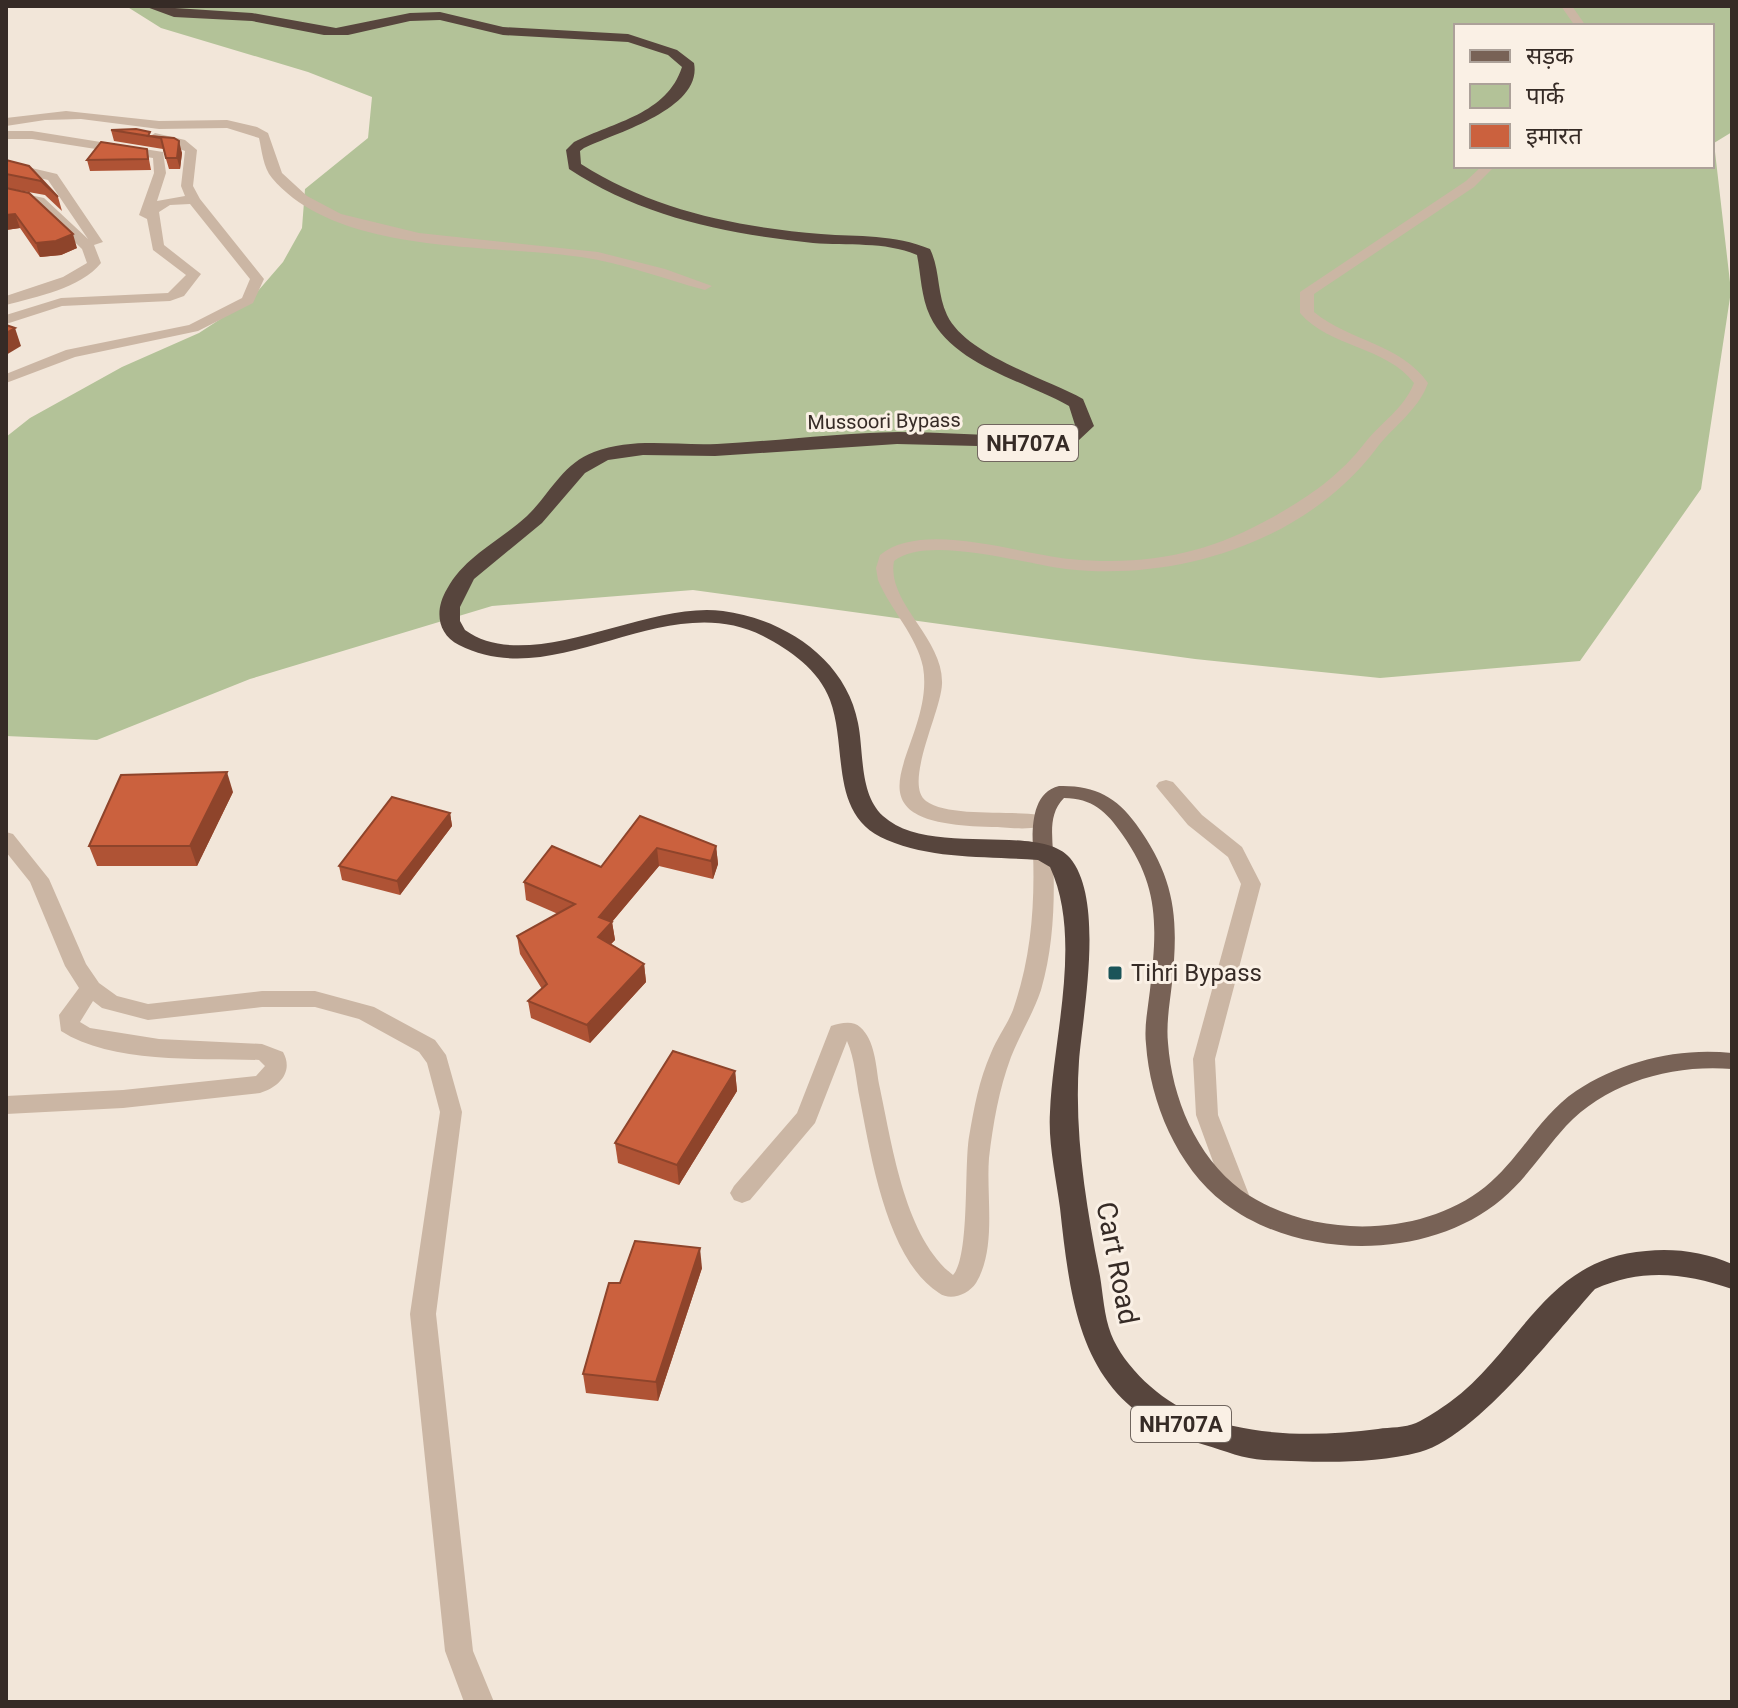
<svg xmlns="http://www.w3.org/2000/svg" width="1738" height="1708" font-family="Roboto,'Noto Sans Devanagari',sans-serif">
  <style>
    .green { fill: #b3c298; fill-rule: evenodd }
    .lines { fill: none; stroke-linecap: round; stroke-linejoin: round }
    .minor { fill: #cbb6a4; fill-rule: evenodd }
    .major { fill: #786256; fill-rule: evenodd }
    .highway { fill: #57453d; fill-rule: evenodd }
    .wall { fill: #af5335 }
    .shaded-wall { fill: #8e442b }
    .building { fill: #cb613e; stroke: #8e442b; stroke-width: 2 }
    .poi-dot { fill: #1a5459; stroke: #faf0e5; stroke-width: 3 }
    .labels { text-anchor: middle; stroke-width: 6; stroke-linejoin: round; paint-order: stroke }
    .far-street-label { font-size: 20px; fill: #362b26; stroke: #faf0e5 }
    .shield { fill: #faf0e5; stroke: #71665f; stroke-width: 2 }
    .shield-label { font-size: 22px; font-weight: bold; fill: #362b26 }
    .poi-label { font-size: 24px; fill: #362b26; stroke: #faf0e5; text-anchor: start }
    .near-street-label { font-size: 28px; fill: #362b26; stroke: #faf0e5 }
  </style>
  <rect width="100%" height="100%" fill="#f2e6d9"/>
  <!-- green -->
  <path class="green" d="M 126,6 L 1732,6 L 1732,132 L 1714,143 L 1731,291 L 1701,489 L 1580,661 L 1380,678 L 1195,659 L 693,590 L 492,606 L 250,679 L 97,740 L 6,736 L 6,437 L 30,418 L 122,367 L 199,333 L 251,299 L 283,262 L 302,228 L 305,189 L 368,138 L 372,97 L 308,72 L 161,28 ZM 1456,26 L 1712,26 L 1712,166 L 1456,166 Z"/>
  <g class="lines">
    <!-- minor -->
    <g class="minor">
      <path d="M 1561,6 L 1572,6 L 1586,26 L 1575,26 Z"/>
      <path d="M 66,111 L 159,121 L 227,120 L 257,127 L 268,133 L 282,173 L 307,196 L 341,214 L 419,233 L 598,252 L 665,269 L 712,286 L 705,290 C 663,279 624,263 581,257 C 489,244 337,255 272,178 C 263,167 262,151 259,138 L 227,128 L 159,129 L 81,119 L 45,120 L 6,126 L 6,118 Z"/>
      <path d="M 6,131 L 32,131 L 163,152 L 166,173 L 157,201 L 185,196 L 181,186 L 185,151 L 149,137 L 155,133 L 185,140 L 197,150 L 193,186 L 200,199 L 264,279 L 253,303 L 198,331 L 75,357 L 6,383 L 6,374 L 66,350 L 189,325 L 242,298 L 250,279 L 190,204 L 170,205 L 159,212 L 164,245 L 201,274 L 184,296 L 170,301 L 62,306 L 6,324 L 6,315 L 61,298 L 168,293 L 186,275 L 153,250 L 147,219 L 139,215 L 154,173 L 153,158 L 32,139 L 6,139 Z"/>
      <path d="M 6,162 L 57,174 L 103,242 L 94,245 L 101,263 C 81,288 36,297 6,305 L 6,296 L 63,277 L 87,263 L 82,249 L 35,204 L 6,198 L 6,190 L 44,198 L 88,239 L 48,180 L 6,170 Z"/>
      <path d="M 1482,166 L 1495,166 L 1474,187 L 1314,294 L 1314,312 C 1349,341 1401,344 1428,383 C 1418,411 1393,426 1376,449 C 1306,541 1179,582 1066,569 C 1025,564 927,534 894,561 C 886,603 944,638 942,684 C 941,712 903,784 926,801 C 953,821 1040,806 1051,820 C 1041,833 1007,827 992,827 C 826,824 937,747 923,667 C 917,636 890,609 878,580 L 876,568 L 880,555 C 923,520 1018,554 1070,559 C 1152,567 1216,552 1285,510 C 1317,491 1341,473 1364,444 C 1380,423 1404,409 1414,383 C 1386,346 1330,348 1300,313 L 1300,292 L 1466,181 Z"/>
      <path d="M 1166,780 L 1173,782 L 1202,815 L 1242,847 L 1261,884 L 1215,1059 L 1218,1115 L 1251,1200 L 1247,1207 L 1239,1210 L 1231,1207 L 1227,1200 L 1196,1115 L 1193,1059 L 1241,884 L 1228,857 L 1188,825 L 1159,790 L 1156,786 L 1159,782 Z"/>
      <path d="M 6,832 L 13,834 L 49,879 L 86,964 L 99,983 L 117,996 L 148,1004 L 262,991 L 315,991 L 374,1007 L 435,1040 L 446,1055 L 462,1112 L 436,1314 L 473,1651 L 494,1702 L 464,1702 L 445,1651 L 410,1314 L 440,1112 L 427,1063 L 419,1052 L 359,1019 L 315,1007 L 262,1007 L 148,1020 L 102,1008 L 93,1001 L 80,1022 L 90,1028 L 159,1039 L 262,1044 L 283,1052 C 294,1072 279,1087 260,1093 L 123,1108 L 6,1114 L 6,1096 L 123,1090 L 256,1076 L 265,1066 L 259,1060 C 200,1058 112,1064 61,1031 L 59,1015 L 79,988 L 65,966 L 30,882 L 6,852 Z"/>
      <path d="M 1043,845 L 1053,852 C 1055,899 1054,945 1041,990 C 1033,1014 1020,1034 1011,1057 C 999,1089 993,1124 989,1158 C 986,1197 997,1248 976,1283 C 968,1295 950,1301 939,1293 C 887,1260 871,1156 860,1100 C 856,1081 855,1059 847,1041 L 815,1123 L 750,1200 L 742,1203 L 734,1200 L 730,1193 L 734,1186 L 797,1113 L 831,1026 C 840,1023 853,1020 860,1027 C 875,1040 876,1066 879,1084 C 892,1143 904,1237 953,1275 C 970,1257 964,1167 969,1137 C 974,1108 979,1080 991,1053 C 997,1038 1007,1025 1013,1010 C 1031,958 1035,906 1033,852 Z"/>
    </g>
    <!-- major -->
    <path class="major" d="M 1059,786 C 1093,785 1116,796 1136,824 C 1175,878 1179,917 1172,983 C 1170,1002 1166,1023 1168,1043 C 1172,1098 1196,1156 1241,1190 C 1309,1239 1420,1239 1485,1187 C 1520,1159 1539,1116 1576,1091 C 1621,1061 1679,1047 1732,1053 L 1732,1069 C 1673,1064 1607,1082 1566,1126 C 1544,1150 1527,1178 1502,1199 C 1429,1261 1300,1261 1224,1203 C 1177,1167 1150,1102 1146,1044 C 1144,1026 1148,1008 1150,990 C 1157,928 1160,887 1122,834 C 1107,812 1092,798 1064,798 C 1049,813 1052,833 1053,852 L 1043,859 L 1033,852 C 1032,829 1031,793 1059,786 Z"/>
    <!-- highway -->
    <path class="highway" d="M 144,6 L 252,13 L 336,28 L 410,13 L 440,12 L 503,27 L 628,34 L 677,50 L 694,63 C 703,109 615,133 584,148 L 580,151 L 581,164 C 653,210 737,227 821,234 C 859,237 894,234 930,249 C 940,269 937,294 947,315 C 966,355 1045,378 1083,399 L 1094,426 L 1079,440 L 1052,448 L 897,444 L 715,456 L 643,455 L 608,460 L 585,473 L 542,523 L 474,579 L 460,607 L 460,621 L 465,630 C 530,677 646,600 723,611 C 784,619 846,659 858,723 C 864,752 859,794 883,816 C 929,858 1039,822 1070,858 C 1105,900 1083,1011 1079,1061 C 1074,1133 1086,1205 1100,1276 C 1103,1294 1104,1316 1111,1334 C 1124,1367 1160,1400 1194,1414 C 1252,1437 1317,1437 1378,1429 C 1390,1427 1405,1428 1416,1423 C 1427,1418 1440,1409 1450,1402 C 1522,1349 1544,1259 1646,1251 C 1674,1248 1705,1252 1732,1264 L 1732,1289 C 1685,1273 1642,1268 1595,1289 C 1554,1334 1477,1436 1420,1452 C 1370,1465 1315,1462 1264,1460 C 1244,1459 1225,1451 1205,1445 C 1084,1409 1072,1319 1060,1208 C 1056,1177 1048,1143 1050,1112 C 1053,1037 1083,938 1050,867 L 1038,860 C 988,856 934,860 887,840 C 828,816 848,748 830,700 C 819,670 790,650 763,636 C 664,586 557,695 459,645 C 436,633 435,609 447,589 C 465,556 500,541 527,516 C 550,494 562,464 594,452 C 634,437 676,446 717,444 C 777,441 838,433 898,432 C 949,432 1000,437 1051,436 L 1075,425 L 1069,406 C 1025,381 953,365 930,316 C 921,297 921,275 917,255 C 884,241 848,246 813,243 C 728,234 641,217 569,169 L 566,150 L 574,142 C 614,122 667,114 682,67 L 668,55 L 628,42 L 503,35 L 440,20 L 410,21 L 348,35 L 324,35 L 252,21 L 174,17 Z"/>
  </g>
  <!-- wall -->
  <g class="wall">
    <path d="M 111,130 L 174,138 L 182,153 L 180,169 L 169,169 L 163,149 L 114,141 Z"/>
    <path d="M 147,149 L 151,170 L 90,171 L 87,160 Z"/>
    <path d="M 6,160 L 29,166 L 58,197 L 62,211 L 45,195 L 6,188 Z"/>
    <path d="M 6,188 L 77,248 L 61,255 L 40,257 L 20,228 L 6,230 Z"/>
    <path d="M 233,792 L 197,866 L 97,866 L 89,846 Z"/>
    <path d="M 450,813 L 452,826 L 400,895 L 342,880 L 339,866 Z"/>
    <path d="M 640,816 L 716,846 L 718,864 L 713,879 L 659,866 L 612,922 L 615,940 L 611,944 L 644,964 L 646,982 L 590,1043 L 531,1018 L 528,1001 L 542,989 L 520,954 L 517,936 L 558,914 L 526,900 L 524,882 L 601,867 Z"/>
    <path d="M 735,1071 L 737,1091 L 679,1185 L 618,1163 L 615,1143 Z"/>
    <path d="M 702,1268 L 658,1401 L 586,1393 L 583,1374 L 620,1283 Z"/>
  </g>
  <!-- shaded-wall -->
  <g class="shaded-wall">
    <path d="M 179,141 L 182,153 L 180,169 L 177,158 Z"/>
    <path d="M 15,214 L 20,228 L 6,230 L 6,215 Z"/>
    <path d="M 73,234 L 77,248 L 61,255 L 40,257 L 36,243 Z"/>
    <path d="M 15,328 L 21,346 L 6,355 L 6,333 Z"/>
    <path d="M 227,772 L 233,792 L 197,866 L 190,846 Z"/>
    <path d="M 450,813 L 452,826 L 400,895 L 397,881 Z"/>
    <path d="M 716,846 L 718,864 L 713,879 L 711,861 Z"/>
    <path d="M 657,848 L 659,866 L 605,930 L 612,922 L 615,940 L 601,954 L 598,937 L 599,917 Z"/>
    <path d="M 644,964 L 646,982 L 590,1043 L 587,1025 Z"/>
    <path d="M 735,1071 L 737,1091 L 679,1185 L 677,1165 Z"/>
    <path d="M 700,1248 L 702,1268 L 658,1401 L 656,1382 Z"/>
  </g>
  <!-- building -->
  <g class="building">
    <path d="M 136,129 L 150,132 L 148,136 L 174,138 L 179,141 L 177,158 L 166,158 L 161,138 L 111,130 Z"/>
    <path d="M 101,142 L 147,149 L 148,159 L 87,160 Z"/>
    <path d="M 6,160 L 29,166 L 58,197 L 41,181 L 6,174 Z"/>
    <path d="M 6,188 L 29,193 L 73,234 L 56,241 L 36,243 L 15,214 L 6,215 Z"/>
    <path d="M 6,325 L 15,328 L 6,333 Z"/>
    <path d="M 227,772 L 190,846 L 89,846 L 121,775 Z"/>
    <path d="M 392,797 L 450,813 L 397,881 L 339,866 Z"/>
    <path d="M 640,816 L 716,846 L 711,861 L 657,848 L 599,917 L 612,922 L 598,937 L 644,964 L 587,1025 L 528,1001 L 547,984 L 517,936 L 575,904 L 524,882 L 552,846 L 601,867 Z"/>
    <path d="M 673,1051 L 735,1071 L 677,1165 L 615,1143 Z"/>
    <path d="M 635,1241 L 700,1248 L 656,1382 L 583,1374 L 609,1283 L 620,1283 Z"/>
  </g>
  <!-- markers -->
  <rect class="poi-dot" x="1107" y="965" width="16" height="16" rx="4"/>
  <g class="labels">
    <!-- far-street labels -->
    <g class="far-street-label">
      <text transform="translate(884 421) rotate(-1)" y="7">Mussoori Bypass</text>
    </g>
    <!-- shield labels -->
    <g class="shield">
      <rect x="978" y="425" width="100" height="36" rx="6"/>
      <rect x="1131" y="1406" width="100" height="36" rx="6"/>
    </g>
    <g class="shield-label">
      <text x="1028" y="451">NH707A</text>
      <text x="1181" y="1432">NH707A</text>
    </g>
    <!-- poi labels -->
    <g class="poi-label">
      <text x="1131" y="981">Tihri Bypass</text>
    </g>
    <!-- near-street labels -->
    <g class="near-street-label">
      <text transform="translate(1118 1263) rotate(79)" y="10">Cart Road</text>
    </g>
  </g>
  <!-- border -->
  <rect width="1738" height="1708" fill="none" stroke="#362b26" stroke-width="16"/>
  <!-- legend -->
  <rect x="1454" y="24" width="260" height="144" fill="#faf0e5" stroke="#aca199" stroke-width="2"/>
  <rect x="1470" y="50" width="40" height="12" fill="#786256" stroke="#aca199" stroke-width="2"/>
  <text x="1526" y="64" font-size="24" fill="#362b26">सड़क</text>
  <rect x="1470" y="84" width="40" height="24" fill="#b3c298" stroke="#aca199" stroke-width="2"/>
  <text x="1526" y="104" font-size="24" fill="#362b26">पार्क</text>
  <rect x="1470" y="124" width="40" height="24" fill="#cb613e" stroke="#aca199" stroke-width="2"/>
  <text x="1526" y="144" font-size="24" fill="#362b26">इमारत</text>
</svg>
